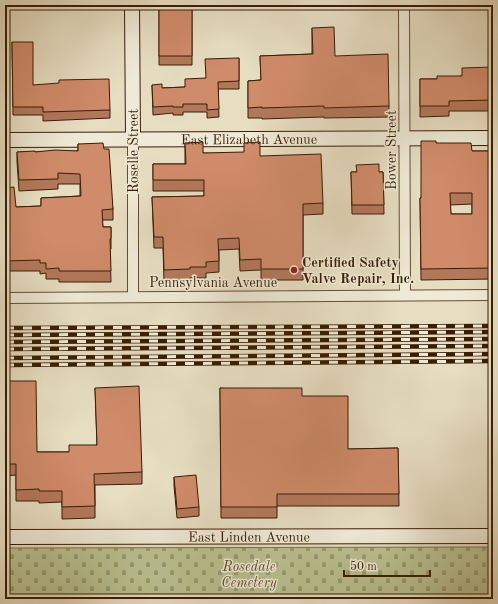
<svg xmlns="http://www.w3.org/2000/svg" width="498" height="604" font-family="'Old Standard TT',serif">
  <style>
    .cemetery { fill: url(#cemetery-stones); stroke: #796e4a }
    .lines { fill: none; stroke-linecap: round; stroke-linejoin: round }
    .street-casing { stroke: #644d34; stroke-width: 12 }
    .secondary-casing { stroke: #391d04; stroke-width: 16 }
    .street { stroke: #efead7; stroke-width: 10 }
    .secondary { stroke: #efead7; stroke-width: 14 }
    .rail-casing { stroke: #391d04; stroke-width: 4.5 }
    .rail { stroke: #efead7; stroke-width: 3; stroke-dasharray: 9; stroke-linecap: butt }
    .wall { fill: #b3785b; stroke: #391d04; fill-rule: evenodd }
    .building { fill: #d08b6a; stroke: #391d04; fill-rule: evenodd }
    .poi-dot { fill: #8f2418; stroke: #efead7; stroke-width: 1.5 }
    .labels { text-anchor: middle; stroke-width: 3; stroke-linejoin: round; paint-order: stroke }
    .street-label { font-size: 14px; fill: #391d04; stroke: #efead7 }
    .poi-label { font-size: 14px; font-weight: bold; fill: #391d04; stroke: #efead7; text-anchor: start }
    .park-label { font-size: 14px; font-style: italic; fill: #5f4e2e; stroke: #efead7 }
  </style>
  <defs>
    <pattern id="cemetery-stones" width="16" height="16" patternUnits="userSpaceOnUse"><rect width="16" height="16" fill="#b9c090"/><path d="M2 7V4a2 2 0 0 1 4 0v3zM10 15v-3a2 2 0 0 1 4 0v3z" fill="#979b73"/></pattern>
  </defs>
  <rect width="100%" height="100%" fill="#e7dec2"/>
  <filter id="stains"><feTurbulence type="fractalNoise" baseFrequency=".005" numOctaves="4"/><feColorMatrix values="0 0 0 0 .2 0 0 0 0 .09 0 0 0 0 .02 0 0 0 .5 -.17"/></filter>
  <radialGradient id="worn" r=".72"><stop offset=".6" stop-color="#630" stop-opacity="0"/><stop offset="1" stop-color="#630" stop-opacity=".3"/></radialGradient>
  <!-- cemetery -->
  <path class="cemetery" d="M 493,547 L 493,599 L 5,599 L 5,548 Z"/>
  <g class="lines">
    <defs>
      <g id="street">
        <path d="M 404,5 L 405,295"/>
        <path d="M 133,296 L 133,139"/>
        <path d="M 5,298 L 493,295"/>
      </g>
      <g id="secondary">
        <path d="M 132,5 L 133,139"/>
        <path id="s1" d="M 5,140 L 493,138"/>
        <path id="s2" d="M 5,537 L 493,536"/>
      </g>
    </defs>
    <!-- street casing -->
    <use href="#street" class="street-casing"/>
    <!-- secondary casing -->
    <use href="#secondary" class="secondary-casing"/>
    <!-- street -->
    <use href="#street" class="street"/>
    <!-- secondary -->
    <use href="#secondary" class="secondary"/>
    <defs>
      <g id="rail">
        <path d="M 5,328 L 493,326"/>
        <path d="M 5,335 L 493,332"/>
        <path d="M 5,342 L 493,339"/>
        <path d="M 5,349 L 493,346"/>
        <path d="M 5,358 L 493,354"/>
        <path d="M 5,365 L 493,361"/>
      </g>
    </defs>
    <!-- rail casing -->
    <use href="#rail" class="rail-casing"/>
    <!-- rail -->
    <use href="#rail" class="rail"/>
  </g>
  <!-- wall -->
  <g class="wall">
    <path d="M 159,6 L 192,7 L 192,65 L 159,65 Z"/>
    <path d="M 312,28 L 335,56 L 389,106 L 389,117 L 324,118 L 324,117 L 262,119 L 262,118 L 248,118 L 248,81 L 261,80 L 260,56 L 312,54 Z"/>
    <path d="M 12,42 L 33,85 L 110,110 L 110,118 L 43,121 L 43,115 L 13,115 Z"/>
    <path d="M 239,58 L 239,89 L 218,89 L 219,117 L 207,118 L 207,112 L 183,112 L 183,115 L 173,115 L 173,113 L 153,115 L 152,85 L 162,88 L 185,87 L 206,78 Z"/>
    <path d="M 493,67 L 493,111 L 449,111 L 449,116 L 420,117 L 420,79 L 437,79 L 462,76 Z"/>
    <path d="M 185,143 L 203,153 L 260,156 L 323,203 L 323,214 L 303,215 L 303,280 L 261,280 L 261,270 L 240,271 L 239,249 L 219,250 L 219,272 L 206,273 L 206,278 L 190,278 L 190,280 L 164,281 L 163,248 L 154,248 L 152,197 L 204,196 L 204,191 L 153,191 L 153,164 L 185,164 Z"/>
    <path d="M 436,143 L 472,151 L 493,151 L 493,279 L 421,280 L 420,198 L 421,198 ZM 472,204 L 472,214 L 451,214 L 450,205 Z"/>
    <path d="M 78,144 L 104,149 L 113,209 L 113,220 L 102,220 L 103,227 L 111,227 L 111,249 L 110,249 L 111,282 L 59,282 L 59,279 L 46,279 L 46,273 L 40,274 L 40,271 L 5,271 L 5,188 L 16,207 L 41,206 L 41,198 L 80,196 L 80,184 L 58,184 L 58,189 L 19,191 L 17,162 L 17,152 L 35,152 L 78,151 Z"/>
    <path d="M 351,172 L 383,172 L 384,214 L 352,214 Z"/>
    <path d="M 5,381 L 37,452 L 69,452 L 97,445 L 95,388 L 142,472 L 142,484 L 95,485 L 95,518 L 62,519 L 62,502 L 39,503 L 39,501 L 16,501 L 16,475 L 5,476 Z"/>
    <path d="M 220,388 L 302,396 L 348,449 L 398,448 L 399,506 L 277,506 L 277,518 L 221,518 Z"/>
    <path d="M 174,477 L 199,507 L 199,516 L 177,518 L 174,486 Z"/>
  </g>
  <!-- building -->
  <g class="building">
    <path d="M 159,6 L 192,7 L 192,56 L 159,56 Z"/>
    <path d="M 334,27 L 335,56 L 388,54 L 389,106 L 324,108 L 324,106 L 262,108 L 262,107 L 248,108 L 248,81 L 261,80 L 260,56 L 313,54 L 312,28 Z"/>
    <path d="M 12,42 L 33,42 L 33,85 L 59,83 L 59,80 L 109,79 L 110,110 L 43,112 L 43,107 L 13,107 Z"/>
    <path d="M 239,58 L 239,81 L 218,82 L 219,109 L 207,110 L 207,104 L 183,104 L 183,107 L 173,107 L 173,106 L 153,107 L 152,85 L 162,84 L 162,88 L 185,87 L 185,79 L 206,78 L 205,59 Z"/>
    <path d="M 493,67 L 493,100 L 449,101 L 449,106 L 420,106 L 420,79 L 437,79 L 437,76 L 462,76 L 462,68 Z"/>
    <path d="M 421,141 L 436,141 L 436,143 L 471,143 L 472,151 L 493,151 L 493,268 L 421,269 L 420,198 L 421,198 ZM 450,193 L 472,193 L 472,214 L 451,214 Z"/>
    <path d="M 203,142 L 203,153 L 244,152 L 244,143 L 260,142 L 260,156 L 321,154 L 323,203 L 303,204 L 303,269 L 261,269 L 261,259 L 240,260 L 239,238 L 218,239 L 219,261 L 206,262 L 206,267 L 190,267 L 190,269 L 164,270 L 163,237 L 154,237 L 152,197 L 204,196 L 204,180 L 153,180 L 153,164 L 186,164 L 185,143 Z"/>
    <path d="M 103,143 L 104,149 L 109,149 L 113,209 L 102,210 L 103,227 L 111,227 L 111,238 L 110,239 L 111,271 L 59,271 L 59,268 L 46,269 L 46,263 L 40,263 L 40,260 L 5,261 L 5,188 L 14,187 L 16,207 L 41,206 L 41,198 L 81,196 L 80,174 L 58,173 L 58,179 L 19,180 L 17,152 L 35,151 L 35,152 L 55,150 L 78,151 L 78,144 Z"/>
    <path d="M 379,164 L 379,172 L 383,172 L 384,205 L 352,205 L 351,172 L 357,172 L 356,165 Z"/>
    <path d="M 5,381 L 36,381 L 37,452 L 69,452 L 69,445 L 97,445 L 95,388 L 139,386 L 142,472 L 94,474 L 95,506 L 62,507 L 62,491 L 39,491 L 39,489 L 16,490 L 16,464 L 5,464 Z"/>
    <path d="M 220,388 L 302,388 L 302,396 L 348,396 L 348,449 L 398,448 L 399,494 L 277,494 L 277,507 L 221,507 Z"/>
    <path d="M 196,475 L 199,507 L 177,509 L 174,477 Z"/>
  </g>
  <!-- markers -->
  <circle class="poi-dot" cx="294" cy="270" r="4"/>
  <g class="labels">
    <!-- street labels -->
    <g class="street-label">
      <text dy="5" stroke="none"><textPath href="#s1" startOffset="244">East Elizabeth Avenue</textPath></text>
      <text transform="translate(391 150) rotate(-90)" y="5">Bower Street</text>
      <text transform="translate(133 151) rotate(-90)" y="5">Roselle Street</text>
      <text x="213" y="287">Pennsylvania Avenue</text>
      <text dy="5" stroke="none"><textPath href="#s2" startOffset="244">East Linden Avenue</textPath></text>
    </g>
    <!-- poi labels -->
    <g class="poi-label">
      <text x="302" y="267">Certified Safety<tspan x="302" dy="16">Valve Repair, Inc.</tspan></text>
    </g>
    <!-- park labels -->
    <g class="park-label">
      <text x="249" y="571">Rosedale<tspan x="249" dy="16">Cemetery</tspan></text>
    </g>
  </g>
  <!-- margin -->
  <rect width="498" height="604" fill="none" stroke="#e7dec2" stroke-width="20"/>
  <rect x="6" y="6" width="486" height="592" fill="none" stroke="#391d04" stroke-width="2"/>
  <rect x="10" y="10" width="478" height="584" fill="none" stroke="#391d04"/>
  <!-- scale -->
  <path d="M344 570v6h86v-6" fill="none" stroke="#391d04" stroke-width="2"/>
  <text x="350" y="570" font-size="12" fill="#391d04" stroke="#efead7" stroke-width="3" paint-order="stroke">50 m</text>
  <rect width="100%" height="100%" filter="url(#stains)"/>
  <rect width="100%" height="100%" fill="url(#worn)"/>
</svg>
